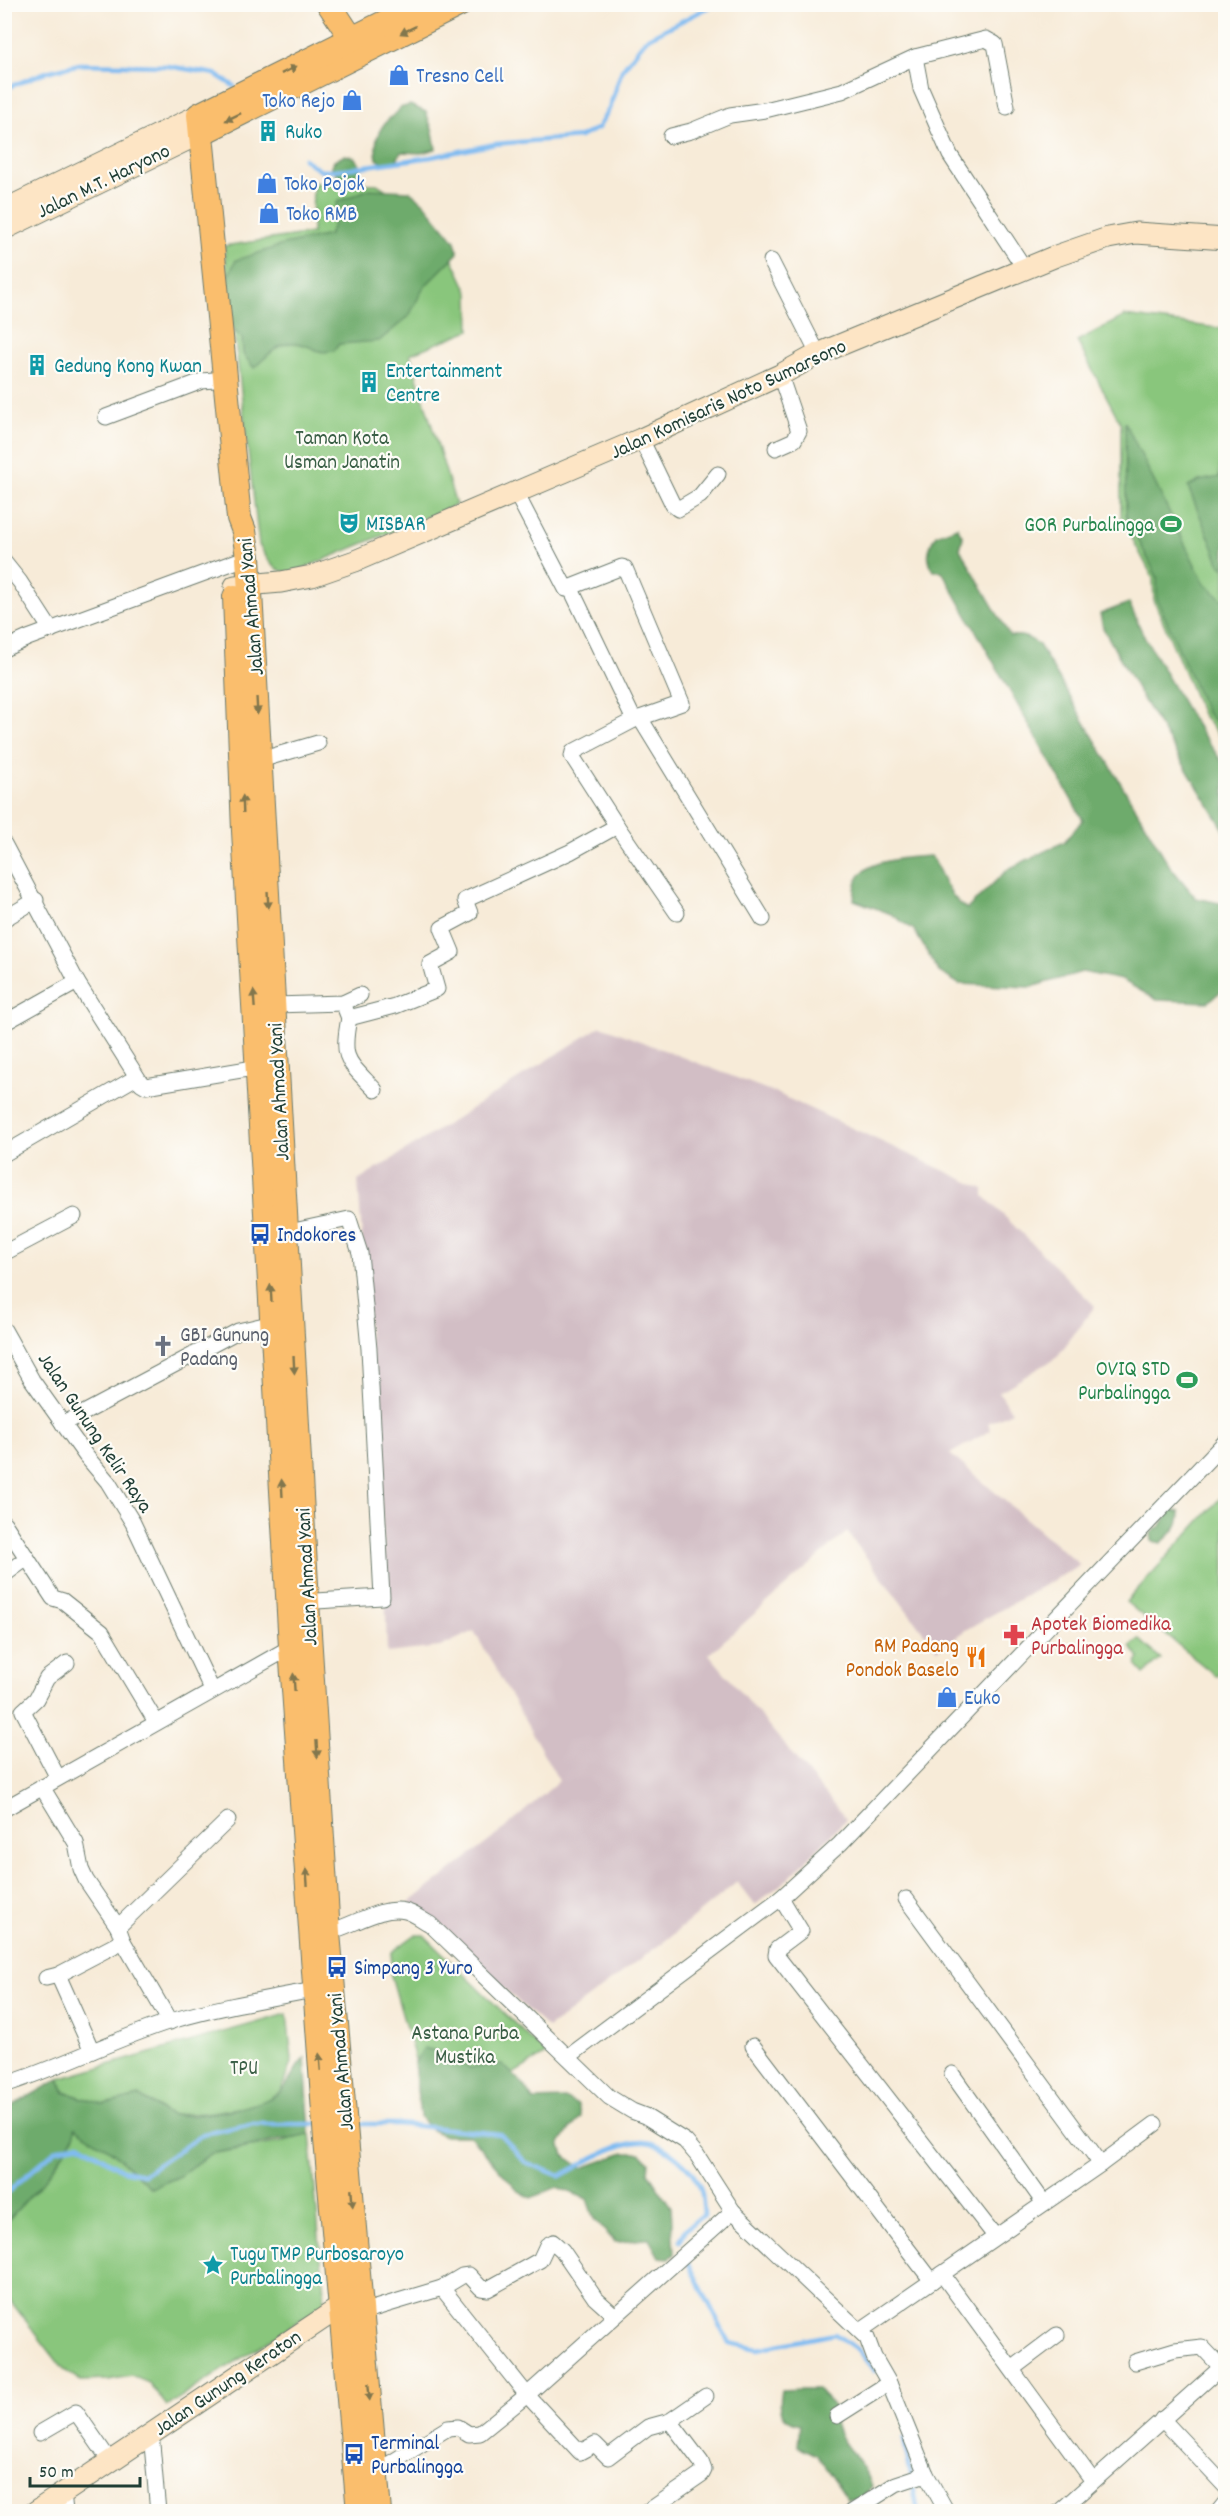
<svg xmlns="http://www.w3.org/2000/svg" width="1230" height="2516" font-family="Dekko,sans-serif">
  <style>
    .industrial { fill: #d2bec5 }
    .green { fill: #89c67c; stroke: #548258; stroke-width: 1.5 }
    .forest { fill: #6eab6c; stroke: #467450; stroke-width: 1.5 }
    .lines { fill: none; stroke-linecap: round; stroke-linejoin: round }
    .stream { stroke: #7fbbf1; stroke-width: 4.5 }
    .street-casing { stroke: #6b7a6d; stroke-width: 17 }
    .secondary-casing { stroke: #6b7a6d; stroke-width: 23 }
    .primary-casing { stroke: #6b7a6d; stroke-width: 26 }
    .street { stroke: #fff; stroke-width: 15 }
    .secondary { stroke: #fde5c5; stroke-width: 21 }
    .primary { stroke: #fabe6d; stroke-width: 24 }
    .oneway { fill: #82774e }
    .labels { text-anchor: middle; stroke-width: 4.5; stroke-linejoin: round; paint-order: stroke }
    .shop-label { font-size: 21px; fill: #366cbe; stroke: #fdfcf7; text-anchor: start }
    .culture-label { font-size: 21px; fill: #0d838f; stroke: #fdfcf7; text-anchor: start }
    .street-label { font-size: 21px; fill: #1f3d34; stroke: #fdfcf7 }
    .park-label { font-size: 21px; fill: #3a5f46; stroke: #fdfcf7 }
    .leisure-label { font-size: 21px; fill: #27864d; stroke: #fdfcf7; text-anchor: end }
    .transit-label { font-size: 21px; fill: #164399; stroke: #fdfcf7; text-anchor: start }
    .worship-label { font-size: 21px; fill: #5b616d; stroke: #fdfcf7; text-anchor: start }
    .health-label { font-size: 21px; fill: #be3a42; stroke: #fdfcf7; text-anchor: start }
    .food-label { font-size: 21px; fill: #c56008; stroke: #fdfcf7; text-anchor: end }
  </style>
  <rect width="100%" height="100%" fill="#fdfcf7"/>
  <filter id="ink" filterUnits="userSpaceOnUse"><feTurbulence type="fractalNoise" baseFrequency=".0167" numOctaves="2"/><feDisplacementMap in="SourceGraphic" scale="12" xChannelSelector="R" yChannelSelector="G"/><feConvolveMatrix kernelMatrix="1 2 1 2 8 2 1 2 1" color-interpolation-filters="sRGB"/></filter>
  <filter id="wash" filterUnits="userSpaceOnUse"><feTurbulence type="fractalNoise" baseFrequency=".008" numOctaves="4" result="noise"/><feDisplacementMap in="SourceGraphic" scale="24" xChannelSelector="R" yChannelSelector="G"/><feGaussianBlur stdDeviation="1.35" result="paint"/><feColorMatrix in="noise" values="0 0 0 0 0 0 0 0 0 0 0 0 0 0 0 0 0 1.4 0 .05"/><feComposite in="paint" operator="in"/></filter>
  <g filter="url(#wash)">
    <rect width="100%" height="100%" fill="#f7ebd8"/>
    <!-- industrial -->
    <path class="industrial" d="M 601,1026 L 776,1093 L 984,1189 L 984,1196 L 1095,1306 L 1056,1358 L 999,1392 L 1012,1412 L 988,1423 L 991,1430 L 950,1454 L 1080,1565 L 967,1629 L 937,1650 L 847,1532 L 709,1654 L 846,1819 L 789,1878 L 755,1905 L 737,1882 L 666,1940 L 548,2028 L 409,1903 L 497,1835 L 559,1781 L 474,1631 L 440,1647 L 387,1653 L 384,1548 L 358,1181 Z"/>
    <!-- green -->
    <g class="green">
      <path d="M 313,183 L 377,184 L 414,207 L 445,243 L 469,294 L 470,330 L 410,354 L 456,505 L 292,573 C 272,571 269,562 259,545 L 224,246 L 312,233 Z"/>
      <path d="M 1125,316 L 1225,329 L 1225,393 L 1214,552 L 1225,553 L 1225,743 L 1202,714 L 1154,600 L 1153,578 L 1121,517 L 1121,424 L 1077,341 Z"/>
      <path d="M 1225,1493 L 1225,1665 L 1216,1676 L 1126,1602 Z"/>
      <path d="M 1139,1639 L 1161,1659 L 1144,1674 L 1136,1665 L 1140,1658 L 1130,1647 Z"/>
      <path d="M 415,1935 L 424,1935 L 546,2054 L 440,2118 L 425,2094 L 390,1972 L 392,1952 Z"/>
      <path d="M 287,2014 L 292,2060 L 281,2091 L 258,2105 L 206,2113 L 170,2115 L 140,2096 L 105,2105 L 65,2092 L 59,2079 Z"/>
      <path d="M 74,2126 L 114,2153 L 151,2188 L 180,2176 L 210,2154 L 282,2142 L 304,2134 L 310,2134 L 325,2304 L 167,2406 L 149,2383 L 132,2376 L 108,2380 L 81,2381 L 64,2370 L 5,2294 L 5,2223 L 75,2136 Z"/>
    </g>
    <!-- forest -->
    <g class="forest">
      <path d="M 410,105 L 426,112 L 433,132 L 436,149 L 421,153 L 401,152 L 396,162 L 385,164 L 377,159 C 374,143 377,129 390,118 C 395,114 397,114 400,108 Z"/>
      <path d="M 345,155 L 354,157 L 361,166 L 358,177 L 341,181 L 331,166 L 334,161 Z"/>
      <path d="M 369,189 L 410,191 L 424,203 L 455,241 L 458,253 L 424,287 L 409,316 L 379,341 L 339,344 L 334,351 C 317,353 321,351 307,346 C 282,336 271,353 254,368 L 243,354 L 242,338 L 225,322 L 221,291 L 236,260 L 283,245 L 329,235 L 334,222 L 337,202 Z"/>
      <path d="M 1125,422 L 1204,583 L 1225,602 L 1225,713 L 1215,722 L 1206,712 L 1157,599 L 1157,577 L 1126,516 Z"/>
      <path d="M 1225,476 L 1226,476 L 1225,568 L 1220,564 L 1188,487 L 1199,481 Z"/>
      <path d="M 957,527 L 963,537 L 960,549 L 1010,636 C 1023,635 1029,637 1039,645 L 1169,865 L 1196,898 L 1225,904 L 1225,988 L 1208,1002 L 1157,1000 L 1122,980 L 1082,972 L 1031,987 L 959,984 L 939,972 L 914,930 L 891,914 L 854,900 C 855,891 855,879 862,873 C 874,859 913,857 931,856 C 943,875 947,896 967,909 L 1008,869 L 1064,842 L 1083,820 L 952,589 L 942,571 L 934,571 C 925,558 928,548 936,535 Z"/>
      <path d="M 1129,603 L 1143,634 L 1192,719 L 1225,766 L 1225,831 L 1143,699 L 1103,628 L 1100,614 Z"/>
      <path d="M 1171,1510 L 1180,1512 C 1180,1528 1172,1533 1161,1543 L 1152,1541 L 1151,1533 L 1161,1525 Z"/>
      <path d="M 424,2048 L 443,2053 L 470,2068 L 502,2064 L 522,2083 L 533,2100 L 566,2099 L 578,2105 L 581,2118 L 569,2130 L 560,2144 L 564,2155 L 582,2168 L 624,2153 L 640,2153 L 649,2162 L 648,2172 L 671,2207 L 674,2254 L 669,2258 L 659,2257 L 649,2239 C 636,2238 627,2243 615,2242 L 594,2219 L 587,2199 L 557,2187 L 531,2198 L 517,2190 L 470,2136 L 445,2136 L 431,2130 L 420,2117 L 414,2063 Z"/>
      <path d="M 305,2058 L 310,2134 L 210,2154 L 180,2176 L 151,2188 L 114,2153 L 75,2127 L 75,2136 L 44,2181 L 5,2223 L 5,2129 L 12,2106 L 59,2079 L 65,2093 L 104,2104 L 140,2096 C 149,2102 162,2113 172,2115 C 196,2118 262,2107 280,2092 C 291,2083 294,2067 305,2058 Z"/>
      <path d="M 801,2389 L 817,2389 L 834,2406 C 831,2443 860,2452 872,2486 L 860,2500 L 848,2500 L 817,2455 L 798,2446 L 800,2424 C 780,2420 778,2408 782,2390 Z"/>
    </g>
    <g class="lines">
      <!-- stream -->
      <g class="stream">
        <path d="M 4,89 L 46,72 L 80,64 L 168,66 L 215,74 L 234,86"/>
        <path d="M 304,159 L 321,171 L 345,169 L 431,157 L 495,144 L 580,137 L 598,128 L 609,109 L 622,70 L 646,39 L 715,4"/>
        <path d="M 352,2124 L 398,2124 L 500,2134 L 525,2162 L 560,2176 C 581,2165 619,2140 645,2142 C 665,2143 693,2168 700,2187 C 703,2195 703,2205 704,2214 L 686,2229 L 680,2241"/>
        <path d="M 4,2195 L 56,2150 L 79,2143 L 122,2170 L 144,2174 L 203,2134 L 252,2124 L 317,2124"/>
        <path d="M 689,2264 L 729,2343 L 758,2349 L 835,2334 L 858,2350 L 874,2371"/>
        <path d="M 904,2439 L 918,2512"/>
      </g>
    </g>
  </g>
  <g filter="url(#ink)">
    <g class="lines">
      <defs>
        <g id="street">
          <path d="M 915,57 L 921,89 L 950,155 L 1025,269"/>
          <path d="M 671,136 L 691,131 L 730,115 L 765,110 L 842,91 L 915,57 L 986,39 L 995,44 L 1007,107"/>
          <path d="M 771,261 L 818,354"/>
          <path d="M 106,417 L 202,381 L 225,379"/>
          <path d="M 641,439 L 673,505 L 678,509 L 700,496 L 718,474"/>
          <path d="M 776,448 L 794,440 L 799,431 L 780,375"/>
          <path d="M 4,562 L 20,582 L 51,630"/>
          <path d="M 571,589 L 634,720"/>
          <path d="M 4,649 L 28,638 L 248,557"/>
          <path d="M 640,718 L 763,919"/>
          <path d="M 260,760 L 318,743"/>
          <path d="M 617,826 L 677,913"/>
          <path d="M 4,844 L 77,982 L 141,1083 L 146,1086 L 265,1066"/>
          <path d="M 4,919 L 36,900"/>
          <path d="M 343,1003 L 349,1018 L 395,1006 L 437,989 L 430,964 L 452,952 L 442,928 L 470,913 L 465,900 L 570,852 L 617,826 L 572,756 L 573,752 L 634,720 L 682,703 L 625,568 L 622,567 L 566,589 L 516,493"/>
          <path d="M 274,1005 L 343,1003 L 360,995"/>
          <path d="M 349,1018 C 341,1060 347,1060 375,1090"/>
          <path d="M 4,1023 L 77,982"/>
          <path d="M 4,1154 L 135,1078"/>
          <path d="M 280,1234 L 349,1219 L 360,1253 L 369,1349 L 382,1597 L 300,1602"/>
          <path d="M 4,1253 L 74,1216"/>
          <path d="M 4,1330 L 32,1380 L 86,1456 L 108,1482 L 133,1523 L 212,1690"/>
          <path d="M 63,1424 L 238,1331 L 278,1322"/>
          <path d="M 4,1523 L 27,1558 L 4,1575"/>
          <path d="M 27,1558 L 53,1598 L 63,1601 L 102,1632 L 156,1722"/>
          <path d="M 58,1778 L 23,1711 L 36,1699 L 47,1678 L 67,1663"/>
          <path d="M 42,1787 L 76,1843 L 81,1869 L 86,1880 L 118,1927 L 228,1820"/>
          <path d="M 4,1809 L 291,1647"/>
          <path d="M 781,1898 L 801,1931 L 777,1949 L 776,1955 L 995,2236"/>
          <path d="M 906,1899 L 1101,2164"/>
          <path d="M 320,1934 C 347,1930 379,1905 405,1911 C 414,1913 422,1920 430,1924 L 609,2097 L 632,2111 L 645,2116 L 685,2141 L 697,2155 L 733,2211 L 867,2338 L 874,2357 L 889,2383 L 926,2474 L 947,2512"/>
          <path d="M 123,1941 L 170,2022"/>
          <path d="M 58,1975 L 92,2051"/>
          <path d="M 46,1978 L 58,1975 L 123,1941 L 118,1927"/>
          <path d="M 753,2046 L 932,2281"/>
          <path d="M 568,2057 L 781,1898 L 840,1844 L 1226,1441"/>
          <path d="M 952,2074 L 1044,2203"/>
          <path d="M 4,2085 C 61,2067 114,2039 171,2021 C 218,2007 266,1999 314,1990"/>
          <path d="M 942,2274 L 1093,2481"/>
          <path d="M 362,2312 L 442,2288"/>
          <path d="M 615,2316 L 595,2298 L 562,2250 L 553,2242 L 547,2245 L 540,2260 L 488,2289 L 481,2288 L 469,2275 L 462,2276 L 442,2288 L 527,2395 L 580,2452 L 595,2444 L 608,2457 L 648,2427 L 670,2421 L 701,2462 L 704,2470 L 702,2474 L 647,2512"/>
          <path d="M 861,2330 L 1101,2164 L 1155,2124"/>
          <path d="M 1135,2362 L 1175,2350 L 1202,2347 L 1221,2367"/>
          <path d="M 1012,2369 L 1057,2335"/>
          <path d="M 837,2416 L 889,2383"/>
          <path d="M 1162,2419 L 1226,2487"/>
          <path d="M 670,2421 L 706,2396"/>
          <path d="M 40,2433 L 76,2412 L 110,2461"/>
          <path d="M 151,2433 L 158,2512"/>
          <path d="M 376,2472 L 448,2428 L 458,2427 L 469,2434 L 480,2433 L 527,2395 L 733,2211"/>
          <path d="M 63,2492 L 65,2512"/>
          <path d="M 852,2512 L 896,2484 L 926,2474"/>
          <path d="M 1059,2512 L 1226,2363"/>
          <path d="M 1218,2512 L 1226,2502"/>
        </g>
        <g id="secondary">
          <path d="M 4,210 L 199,115"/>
          <path d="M 4,229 L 201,133"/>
          <path d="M 235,586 L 281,582 L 312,576 L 355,561 L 641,439 L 780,375 L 818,354 L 1056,256 L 1108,238 L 1136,233 L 1226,239"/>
          <path d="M 35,2512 L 352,2299"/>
        </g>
        <g id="primary">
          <path d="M 329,4 L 361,53"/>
          <path d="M 201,133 L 460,4"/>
          <path d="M 235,597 L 244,831 L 291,1647 L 326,2140 L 359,2512"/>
          <path d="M 379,2512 L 328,1933 L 307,1602 L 248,557 L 244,531 L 239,518 L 199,115 L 422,4"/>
        </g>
      </defs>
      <!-- street casing -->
      <use href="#street" class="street-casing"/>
      <!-- secondary casing -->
      <use href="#secondary" class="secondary-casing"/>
      <!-- primary casing -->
      <use href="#primary" class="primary-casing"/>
      <!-- street -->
      <use href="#street" class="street"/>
      <!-- secondary -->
      <use href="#secondary" class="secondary"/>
      <!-- primary -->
      <use href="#primary" class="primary"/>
    </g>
    <!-- one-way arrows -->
    <defs><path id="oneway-solid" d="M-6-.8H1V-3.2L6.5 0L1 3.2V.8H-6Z" transform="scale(1.5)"/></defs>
    <g class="oneway">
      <use href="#oneway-solid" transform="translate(408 30) rotate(154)"/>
      <use href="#oneway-solid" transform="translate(289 70) rotate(-26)"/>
      <use href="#oneway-solid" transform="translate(233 117) rotate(154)"/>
      <use href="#oneway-solid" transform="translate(257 706) rotate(87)"/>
      <use href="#oneway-solid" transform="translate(243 804) rotate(-92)"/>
      <use href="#oneway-solid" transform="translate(268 900) rotate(87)"/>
      <use href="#oneway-solid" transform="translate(254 999) rotate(-94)"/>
      <use href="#oneway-solid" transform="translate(271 1293) rotate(-93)"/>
      <use href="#oneway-solid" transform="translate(294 1365) rotate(87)"/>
      <use href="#oneway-solid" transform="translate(282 1488) rotate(-93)"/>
      <use href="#oneway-solid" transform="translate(294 1682) rotate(-94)"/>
      <use href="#oneway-solid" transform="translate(317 1749) rotate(86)"/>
      <use href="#oneway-solid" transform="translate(307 1877) rotate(-94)"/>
      <use href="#oneway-solid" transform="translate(320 2062) rotate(-95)"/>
      <use href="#oneway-solid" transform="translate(352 2198) rotate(85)"/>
      <use href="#oneway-solid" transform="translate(369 2392) rotate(85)"/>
    </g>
  </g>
  <!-- icons -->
  <defs>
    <symbol id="shop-bare" viewBox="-9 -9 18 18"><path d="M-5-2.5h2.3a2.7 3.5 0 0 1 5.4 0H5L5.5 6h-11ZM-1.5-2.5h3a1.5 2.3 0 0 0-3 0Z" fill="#3f7fe0" stroke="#fdfcf7" stroke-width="2.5" paint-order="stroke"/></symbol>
    <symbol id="building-bare" viewBox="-9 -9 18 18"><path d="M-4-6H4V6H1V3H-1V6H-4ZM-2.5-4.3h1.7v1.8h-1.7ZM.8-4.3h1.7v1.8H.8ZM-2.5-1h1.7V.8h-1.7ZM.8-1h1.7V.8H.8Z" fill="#0f9aa8" stroke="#fdfcf7" stroke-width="2.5" paint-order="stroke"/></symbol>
    <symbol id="theatre-bare" viewBox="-9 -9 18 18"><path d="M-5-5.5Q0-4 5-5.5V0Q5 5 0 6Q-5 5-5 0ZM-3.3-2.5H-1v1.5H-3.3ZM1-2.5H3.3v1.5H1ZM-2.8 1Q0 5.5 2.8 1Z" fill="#0f9aa8" stroke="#fdfcf7" stroke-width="2.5" paint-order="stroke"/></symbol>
    <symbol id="stadium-bare" viewBox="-9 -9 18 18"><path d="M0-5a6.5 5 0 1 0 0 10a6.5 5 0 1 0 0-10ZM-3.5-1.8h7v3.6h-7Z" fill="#2e9e5b" stroke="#fdfcf7" stroke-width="2.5" paint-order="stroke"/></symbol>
    <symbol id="bus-bare" viewBox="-9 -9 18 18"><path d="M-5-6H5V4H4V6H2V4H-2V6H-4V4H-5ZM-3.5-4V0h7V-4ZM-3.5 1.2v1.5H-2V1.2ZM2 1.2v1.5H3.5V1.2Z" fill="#1a4fb4" stroke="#fdfcf7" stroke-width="2.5" paint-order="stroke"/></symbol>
    <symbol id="church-bare" viewBox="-9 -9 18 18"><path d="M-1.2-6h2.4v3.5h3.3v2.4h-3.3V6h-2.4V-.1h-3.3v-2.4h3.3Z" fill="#6b7280" stroke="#fdfcf7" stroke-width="2.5" paint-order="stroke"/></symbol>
    <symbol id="pharmacy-bare" viewBox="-9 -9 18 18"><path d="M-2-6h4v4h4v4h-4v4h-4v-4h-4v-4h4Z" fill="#e0444e" stroke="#fdfcf7" stroke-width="2.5" paint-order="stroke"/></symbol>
    <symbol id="restaurant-bare" viewBox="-9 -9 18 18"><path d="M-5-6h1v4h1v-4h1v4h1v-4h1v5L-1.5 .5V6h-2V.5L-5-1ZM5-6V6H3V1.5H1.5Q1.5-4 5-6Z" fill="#e8710a" stroke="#fdfcf7" stroke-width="2.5" paint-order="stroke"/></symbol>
    <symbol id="sight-bare" viewBox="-9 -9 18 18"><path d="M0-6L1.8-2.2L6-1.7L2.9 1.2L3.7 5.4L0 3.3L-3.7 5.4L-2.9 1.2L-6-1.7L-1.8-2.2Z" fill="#0f9aa8" stroke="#fdfcf7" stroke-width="2.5" paint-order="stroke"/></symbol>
  </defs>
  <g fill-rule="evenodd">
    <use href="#shop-bare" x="384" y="60" width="30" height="30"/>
    <use href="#shop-bare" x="337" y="85" width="30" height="30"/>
    <use href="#building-bare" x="253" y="116" width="30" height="30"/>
    <use href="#shop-bare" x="252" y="168" width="30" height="30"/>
    <use href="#shop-bare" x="254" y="198" width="30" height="30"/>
    <use href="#building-bare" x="22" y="350" width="30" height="30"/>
    <use href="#building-bare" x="354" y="367" width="30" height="30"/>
    <use href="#theatre-bare" x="334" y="508" width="30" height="30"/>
    <use href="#stadium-bare" x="1156" y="509" width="30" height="30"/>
    <use href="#bus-bare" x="245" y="1219" width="30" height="30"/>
    <use href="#church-bare" x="148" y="1331" width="30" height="30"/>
    <use href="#stadium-bare" x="1172" y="1365" width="30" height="30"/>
    <use href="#pharmacy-bare" x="999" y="1620" width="30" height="30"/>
    <use href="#restaurant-bare" x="961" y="1642" width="30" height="30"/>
    <use href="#shop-bare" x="932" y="1682" width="30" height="30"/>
    <use href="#bus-bare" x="322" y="1952" width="30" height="30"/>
    <use href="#sight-bare" x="198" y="2250" width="30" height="30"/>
    <use href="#bus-bare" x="339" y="2439" width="30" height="30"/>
  </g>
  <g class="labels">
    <!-- shop labels -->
    <g class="shop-label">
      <text x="416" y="82">Tresno Cell</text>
      <text x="335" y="107" text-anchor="end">Toko Rejo</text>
      <text x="284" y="190">Toko Pojok</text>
      <text x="286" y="220">Toko RMB</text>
      <text x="964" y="1704">Euko</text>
    </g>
    <!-- culture labels -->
    <g class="culture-label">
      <text x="285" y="138">Ruko</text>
      <text x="54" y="372">Gedung Kong Kwan</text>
      <text x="386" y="377">Entertainment<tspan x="386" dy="24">Centre</tspan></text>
      <text x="366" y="530">MISBAR</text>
      <text x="230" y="2260">Tugu TMP Purbosaroyo<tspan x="230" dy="24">Purbalingga</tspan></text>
    </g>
    <!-- street labels -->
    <g class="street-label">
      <text transform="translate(103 180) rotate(-26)" y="7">Jalan M.T. Haryono</text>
      <text transform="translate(728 398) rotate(-25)" y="7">Jalan Komisaris Noto Sumarsono</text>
      <text transform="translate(250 607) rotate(-95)" y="7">Jalan Ahmad Yani</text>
      <text transform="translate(278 1092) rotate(-93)" y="7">Jalan Ahmad Yani</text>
      <text transform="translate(96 1432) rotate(56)" y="7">Jalan Gunung Kelir Raya</text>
      <text transform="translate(306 1577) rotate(-93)" y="7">Jalan Ahmad Yani</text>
      <text transform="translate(340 2062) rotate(-95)" y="7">Jalan Ahmad Yani</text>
      <text transform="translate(227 2382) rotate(-34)" y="7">Jalan Gunung Keraton</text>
    </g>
    <!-- park labels -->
    <g class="park-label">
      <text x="342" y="444">Taman Kota<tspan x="342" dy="24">Usman Janatin</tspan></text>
      <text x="465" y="2039">Astana Purba<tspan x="465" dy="24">Mustika</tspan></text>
      <text x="244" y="2074">TPU</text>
    </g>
    <!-- leisure labels -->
    <g class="leisure-label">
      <text x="1154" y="531">GOR Purbalingga</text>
      <text x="1170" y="1375">OVIQ STD<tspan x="1170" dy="24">Purbalingga</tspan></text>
    </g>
    <!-- transit labels -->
    <g class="transit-label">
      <text x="277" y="1241">Indokores</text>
      <text x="354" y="1974">Simpang 3 Yuro</text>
      <text x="371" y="2449">Terminal<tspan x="371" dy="24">Purbalingga</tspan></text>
    </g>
    <!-- worship labels -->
    <g class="worship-label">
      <text x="180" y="1341">GBI Gunung<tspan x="180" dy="24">Padang</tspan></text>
    </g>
    <!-- health labels -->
    <g class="health-label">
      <text x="1031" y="1630">Apotek Biomedika<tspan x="1031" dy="24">Purbalingga</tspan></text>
    </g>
    <!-- food labels -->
    <g class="food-label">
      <text x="959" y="1652">RM Padang<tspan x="959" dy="24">Pondok Baselo</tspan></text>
    </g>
  </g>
  <!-- margin -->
  <rect width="1230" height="2516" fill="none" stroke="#fdfcf7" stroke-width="24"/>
  <!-- scale -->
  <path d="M30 2477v9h110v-9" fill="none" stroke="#1f3d34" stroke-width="3"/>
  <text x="39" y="2477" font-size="18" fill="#1f3d34" stroke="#fdfcf7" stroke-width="4.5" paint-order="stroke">50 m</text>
</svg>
